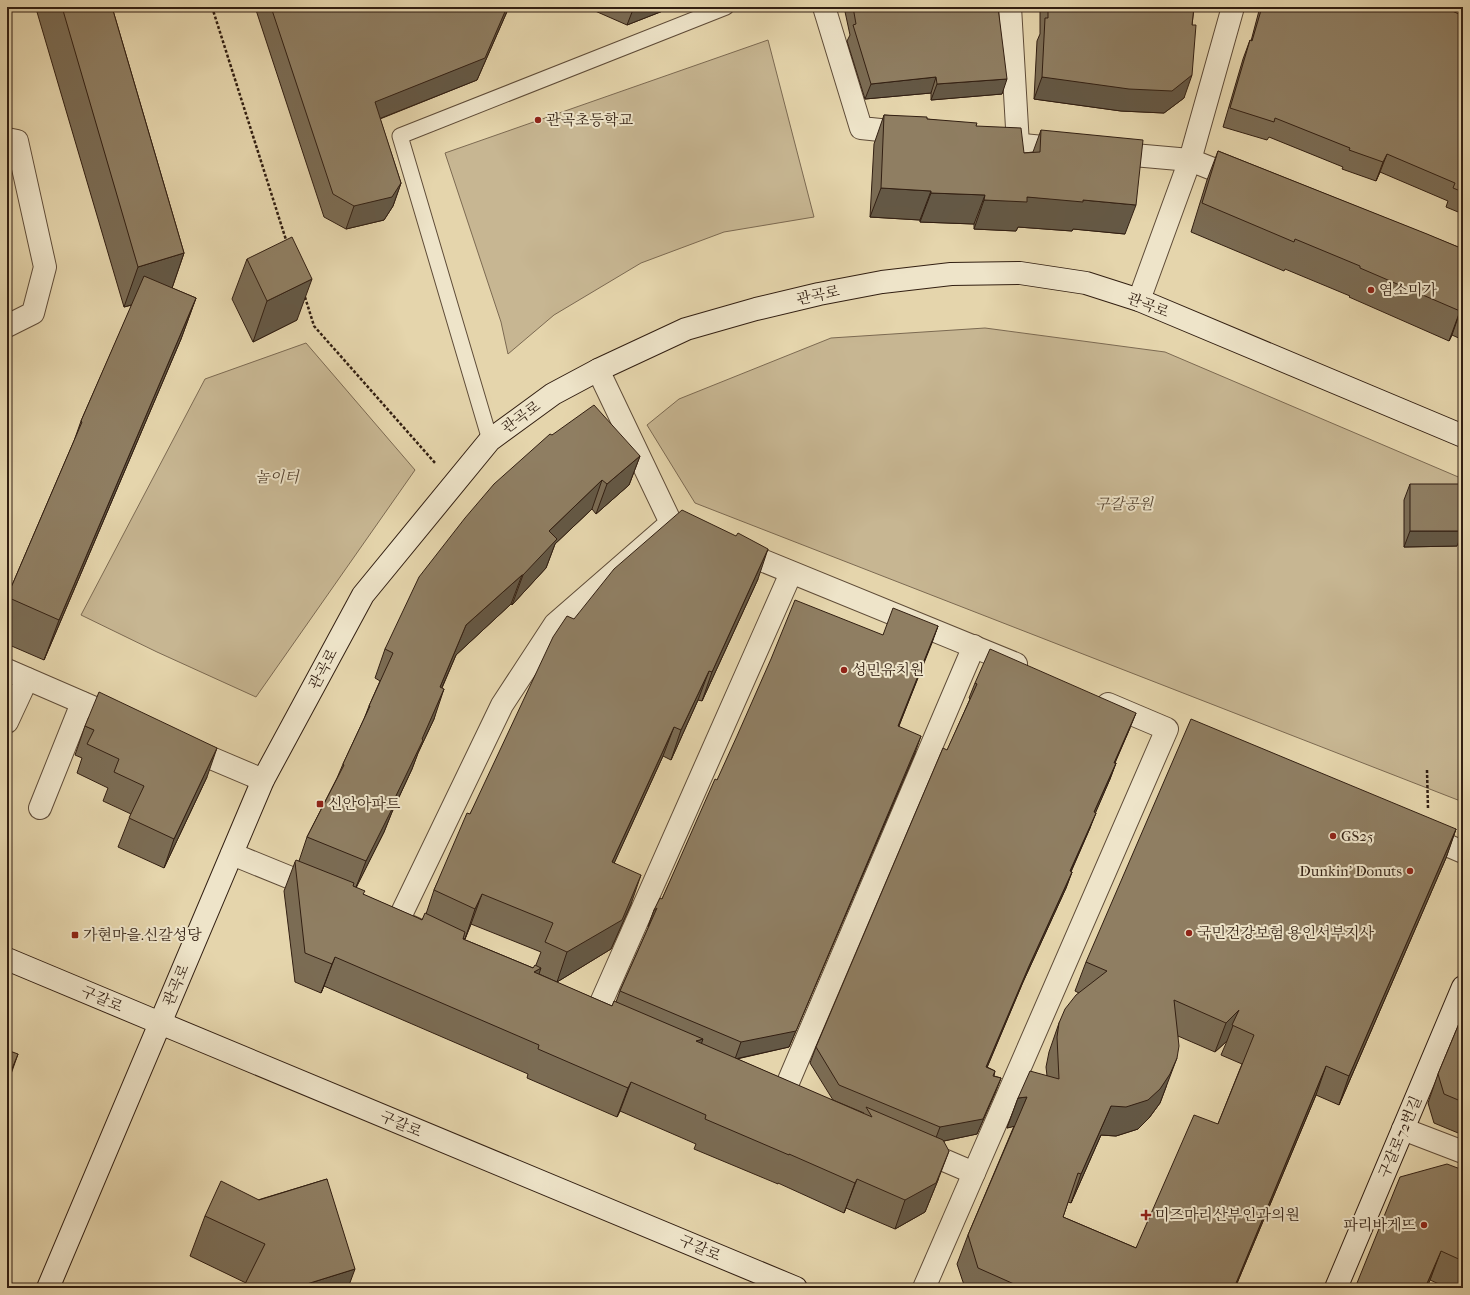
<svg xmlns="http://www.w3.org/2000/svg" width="1470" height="1295" font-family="'IM FELL French Canon','Noto Serif KR',serif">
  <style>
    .green { fill: #c7b692; stroke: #7c6a52 }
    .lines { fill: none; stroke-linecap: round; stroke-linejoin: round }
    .lane-casing { stroke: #5f4c38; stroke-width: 17 }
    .street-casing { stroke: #5f4c38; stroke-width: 24 }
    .secondary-casing { stroke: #321f12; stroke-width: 24 }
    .path { stroke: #321f12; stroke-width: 2.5; stroke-dasharray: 3 2; stroke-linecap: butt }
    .lane { stroke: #eee4c9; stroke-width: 15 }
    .street { stroke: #eee4c9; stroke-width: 22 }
    .secondary { stroke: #eee4c9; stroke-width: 22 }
    .wall { fill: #7b6c54; stroke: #321f12; fill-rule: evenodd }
    .shaded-wall { fill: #645845; stroke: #321f12 }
    .building { fill: #8f7e62; stroke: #321f12; fill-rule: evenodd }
    .poi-dot { fill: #8f2418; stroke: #eee4c9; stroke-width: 1.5 }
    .labels { text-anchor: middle; stroke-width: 4; stroke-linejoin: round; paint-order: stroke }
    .poi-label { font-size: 15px; fill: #321f12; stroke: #eee4c9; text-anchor: start }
    .street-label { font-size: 15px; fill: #321f12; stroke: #eee4c9 }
    .park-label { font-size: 15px; font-style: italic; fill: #574532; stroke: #eee4c9 }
  </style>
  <rect width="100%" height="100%" fill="#e5d5ac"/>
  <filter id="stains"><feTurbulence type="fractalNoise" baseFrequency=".005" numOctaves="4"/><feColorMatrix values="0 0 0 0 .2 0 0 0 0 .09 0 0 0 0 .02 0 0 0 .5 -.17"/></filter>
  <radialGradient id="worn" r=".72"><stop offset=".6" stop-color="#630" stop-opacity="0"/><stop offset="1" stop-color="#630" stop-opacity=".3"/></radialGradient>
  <!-- green -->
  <g class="green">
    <path d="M 768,40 L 814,217 L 724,232 L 641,263 L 554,315 L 508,354 L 501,322 L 445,153 Z"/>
    <path d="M 985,328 L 1165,352 L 1463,479 L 1463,802 L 695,503 L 647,425 L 679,399 L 831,338 Z"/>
    <path d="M 306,343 L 415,470 L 256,697 L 157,652 L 81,615 L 205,379 Z"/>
  </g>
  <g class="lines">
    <defs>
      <path id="lane" d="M 490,440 L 400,136 L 726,7"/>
      <g id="street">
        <path d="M 824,7 L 861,128 L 909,133"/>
        <path d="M 1010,7 L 1018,145"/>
        <path d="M 1449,7 L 1463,12"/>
        <path d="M 7,139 L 17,141 L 45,267 L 33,313 L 7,326"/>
        <path d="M 993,142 L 1064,149"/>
        <path d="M 1111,153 L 1190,160 L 1238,179"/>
        <path d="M 1139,300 L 1190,160 L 1233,7"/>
        <path d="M 737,550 L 1016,664"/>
        <path d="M 7,670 L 120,719"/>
        <path d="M 7,722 L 27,679"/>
        <path d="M 185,747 L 263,780"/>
        <path d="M 40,808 L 82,703"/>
        <path d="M 1423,835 L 1463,852"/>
        <path d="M 232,854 L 318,889"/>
        <path d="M 416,929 L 398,921 L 502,705 L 555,624 L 671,523 L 598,370"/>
        <path d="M 596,1014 L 791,573"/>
        <path d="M 784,1092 L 974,646"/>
        <path d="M 1403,1129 L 1463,1152"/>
        <path d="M 918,1149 L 974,1173 L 1167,729 L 1108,704"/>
        <path d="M 924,1288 L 974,1173"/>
      </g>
      <g id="secondary">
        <path d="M 7,959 L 160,1023 L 796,1288"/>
        <path d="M 48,1288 L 263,780 L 363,595 L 490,440 L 553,394 L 598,370 L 686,329 L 756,309 L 819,294 L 882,282 L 951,274 L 1020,273 L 1086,283 L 1139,300 L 1463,436"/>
        <path d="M 1336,1288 L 1463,987"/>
      </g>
    </defs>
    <!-- lane casing -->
    <use href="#lane" class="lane-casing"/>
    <!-- street casing -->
    <use href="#street" class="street-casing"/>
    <!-- secondary casing -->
    <use href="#secondary" class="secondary-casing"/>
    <!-- path -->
    <g class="path">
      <path d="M 212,7 L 287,243"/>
      <path d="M 305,297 L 314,326 L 436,464"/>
      <path d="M 1427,770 L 1428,809"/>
    </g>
    <!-- lane -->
    <use href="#lane" class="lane"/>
    <!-- street -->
    <use href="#street" class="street"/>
    <!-- secondary -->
    <use href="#secondary" class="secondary"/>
  </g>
  <!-- wall -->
  <g class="wall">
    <path d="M 39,7 L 112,7 L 184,253 L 172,288 L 196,298 L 181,339 L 44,660 L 7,644 L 7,597 L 74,441 L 81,421 L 132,305 L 124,307 L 37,12 Z"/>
    <path d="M 255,7 L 509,7 L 477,80 L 380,119 L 401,183 L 393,206 L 384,220 L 346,229 L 324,217 Z"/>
    <path d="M 586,7 L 673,7 L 627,25 Z"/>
    <path d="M 844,7 L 998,7 L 1002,94 L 931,100 L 931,93 L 865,99 L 847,41 L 850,35 Z"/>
    <path d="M 1040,7 L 1194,7 L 1184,98 L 1164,113 L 1121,111 L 1034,99 L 1037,41 L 1040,34 Z"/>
    <path d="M 1260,7 L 1449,7 L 1448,9 L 1463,16 L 1463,214 L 1446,207 L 1448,201 L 1380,172 L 1376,181 L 1342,169 L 1343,167 L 1269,137 L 1267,140 L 1223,127 L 1243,59 L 1250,40 L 1251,41 Z"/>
    <path d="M 884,115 L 927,119 L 976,126 L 1024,153 L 1033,152 L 1041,130 L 1125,234 L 1073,229 L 1072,231 L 1018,227 L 1016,231 L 974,229 L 974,224 L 920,222 L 920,220 L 870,217 L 874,144 Z"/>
    <path d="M 1218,151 L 1463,249 L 1463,340 L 1452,335 L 1449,341 L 1349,297 L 1350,296 L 1285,269 L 1284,271 L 1191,232 L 1207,180 Z"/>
    <path d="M 247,259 L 297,320 L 253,342 L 232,299 Z"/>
    <path d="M 552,435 L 640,456 L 629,485 L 596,514 L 592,509 L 555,544 L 546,568 L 512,605 L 511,604 L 456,655 L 442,688 L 434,719 L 418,753 L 412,769 L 392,812 L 384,832 L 356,887 L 364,895 L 422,920 L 426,914 L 434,890 L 470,814 L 574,619 L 758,579 L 702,701 L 698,700 L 671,760 L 663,756 L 614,863 L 631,904 L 611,949 L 557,982 L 539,974 L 539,975 L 612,1006 L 616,1002 L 620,991 L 649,926 L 648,927 L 654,910 L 662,899 L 717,780 L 883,635 L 938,626 L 899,726 L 915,753 L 789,1047 L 737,1059 L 863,1114 L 864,1113 L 833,1100 L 810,1063 L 816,1047 L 970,699 L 969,698 L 975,683 L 1130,728 L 1115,763 L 1116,763 L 1110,779 L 1095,813 L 1090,828 L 1071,872 L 1072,872 L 1066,888 L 1023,982 L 987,1067 L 995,1071 L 994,1076 L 1001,1078 L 995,1093 L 977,1134 L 944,1141 L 938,1180 L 925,1212 L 895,1229 L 846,1208 L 844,1213 L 778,1183 L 778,1184 L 694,1149 L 696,1144 L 620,1111 L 617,1117 L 527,1078 L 528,1074 L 324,986 L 321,993 L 295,982 L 284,891 L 295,862 L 299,861 L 307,837 L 337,778 L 343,764 L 364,719 L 369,706 L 380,681 L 375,678 L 385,649 ZM 471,924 L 541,952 L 536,965 L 533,968 L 463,939 L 463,938 L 465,939 Z"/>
    <path d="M 1410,484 L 1457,546 L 1404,547 L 1404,500 Z"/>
    <path d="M 85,726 L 207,777 L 164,868 L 118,847 L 131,814 L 103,801 L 108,788 L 77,773 L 82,758 L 75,755 Z"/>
    <path d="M 1456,829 L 1446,858 L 1339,1105 L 1316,1095 L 1235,1288 L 965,1288 L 957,1264 L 968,1235 L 1014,1126 L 1007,1128 L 1018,1098 L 1047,1076 L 1046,1067 L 1049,1052 L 1059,1023 L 1079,993 L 1075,991 L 1086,962 ZM 1178,1036 L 1215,1052 L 1227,1041 L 1221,1055 L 1242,1064 L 1218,1124 L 1136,1248 L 1063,1217 L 1068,1202 L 1071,1203 L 1101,1135 L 1116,1136 L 1138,1129 L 1149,1118 L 1160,1103 L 1166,1087 Z"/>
    <path d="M 1463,1014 L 1463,1135 L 1434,1123 L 1428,1103 L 1438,1074 Z"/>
    <path d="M 1463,1170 L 1463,1288 L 1448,1288 L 1430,1280 Z"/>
    <path d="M 327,1179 L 246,1283 L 190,1256 L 205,1216 Z"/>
  </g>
  <!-- shaded-wall -->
  <g class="shaded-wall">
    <path d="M 507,7 L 509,7 L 477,80 L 366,124 L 375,102 Z"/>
    <path d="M 634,7 L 673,7 L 627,25 Z"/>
    <path d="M 1192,75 L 1184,98 L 1164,113 L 1121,111 L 1034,99 L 1042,77 Z"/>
    <path d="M 936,77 L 931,93 L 865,99 L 871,84 Z"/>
    <path d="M 1007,79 L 1002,94 L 931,100 L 937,84 Z"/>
    <path d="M 1387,154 L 1380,172 L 1376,181 L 1383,162 Z"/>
    <path d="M 401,183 L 393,206 L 384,220 L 346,229 L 354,206 Z"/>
    <path d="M 881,188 L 931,191 L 920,220 L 870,217 Z"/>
    <path d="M 931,193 L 985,195 L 974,224 L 920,222 Z"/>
    <path d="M 1027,197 L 1083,200 L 1136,205 L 1125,234 L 1073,229 L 1072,231 L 1018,227 L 1016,231 L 974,229 L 984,200 Z"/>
    <path d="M 184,253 L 170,294 L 124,307 L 138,267 Z"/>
    <path d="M 312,279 L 297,320 L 253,342 L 267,301 Z"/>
    <path d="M 196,298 L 181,339 L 44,660 L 59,620 Z"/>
    <path d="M 1462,306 L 1452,335 L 1449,341 L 1460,311 Z"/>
    <path d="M 640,456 L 629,485 L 596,514 L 607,484 Z"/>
    <path d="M 602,480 L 592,509 L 555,544 L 546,568 L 512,605 L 523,575 L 549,531 Z"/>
    <path d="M 1410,531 L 1463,531 L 1457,546 L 1404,547 Z"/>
    <path d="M 768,549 L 758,579 L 702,701 L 712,672 Z"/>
    <path d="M 522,575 L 511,604 L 456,655 L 429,717 L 440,687 L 466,625 Z"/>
    <path d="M 938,626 L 932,643 L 892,743 L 898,726 Z"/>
    <path d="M 709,671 L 698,700 L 671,760 L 681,730 Z"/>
    <path d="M 444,689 L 434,719 L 418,753 L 412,769 L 392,812 L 384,832 L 355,890 L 366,861 Z"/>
    <path d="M 1136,713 L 1130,728 L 1108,778 L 1114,763 Z"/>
    <path d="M 674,727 L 663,756 L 601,892 L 612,862 Z"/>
    <path d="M 921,736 L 915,753 L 789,1047 L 735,1059 L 741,1042 Z"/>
    <path d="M 217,748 L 207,777 L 164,868 L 174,839 Z"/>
    <path d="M 1116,763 L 1110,779 L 1089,828 L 1094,812 Z"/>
    <path d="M 1096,813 L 1090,828 L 1064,887 L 1070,871 Z"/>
    <path d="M 1456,829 L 1446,858 L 1339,1105 L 1349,1076 Z"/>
    <path d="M 1072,872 L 1066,888 L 1023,982 L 981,1082 L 986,1067 L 1029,966 Z"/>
    <path d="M 641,875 L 631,904 L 611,949 L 557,982 L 567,952 Z"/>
    <path d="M 482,894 L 471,924 L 465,939 L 475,909 Z"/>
    <path d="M 657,908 L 651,925 L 648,927 L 654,910 Z"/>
    <path d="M 335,957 L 324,986 L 321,993 L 332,964 Z"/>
    <path d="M 541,968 L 531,997 L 534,972 Z"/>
    <path d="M 1239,1010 L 1227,1041 L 1215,1052 L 1226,1023 Z"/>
    <path d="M 703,1039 L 693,1068 L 696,1041 Z"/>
    <path d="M 18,1054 L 10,1077 L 7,1084 L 7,1081 Z"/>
    <path d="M 1177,1058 L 1166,1087 L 1160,1103 L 1149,1118 L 1138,1129 L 1116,1136 L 1101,1135 L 1071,1203 L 1081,1174 L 1111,1106 Z"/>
    <path d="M 1326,1066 L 1316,1095 L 1235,1288 L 1234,1288 Z"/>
    <path d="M 1001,1078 L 995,1093 L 977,1134 L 934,1143 L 940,1127 Z"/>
    <path d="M 631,1082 L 620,1111 L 617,1117 L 628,1088 Z"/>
    <path d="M 1027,1097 L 1016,1126 L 1007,1128 L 1018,1098 Z"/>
    <path d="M 949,1151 L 938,1180 L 925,1212 L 895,1229 L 905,1200 Z"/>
    <path d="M 857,1179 L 846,1208 L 844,1213 L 855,1183 Z"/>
    <path d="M 1441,1251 L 1427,1288 L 1425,1288 Z"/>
    <path d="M 355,1269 L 348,1288 L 294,1288 Z"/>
  </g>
  <!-- building -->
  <g class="building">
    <path d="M 62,7 L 112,7 L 184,253 L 138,267 Z"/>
    <path d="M 271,7 L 507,7 L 485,58 L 375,102 L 401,183 L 392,197 L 354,206 L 333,194 Z"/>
    <path d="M 853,7 L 998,7 L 1007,79 L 937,84 L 936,77 L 871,84 L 853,25 L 856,24 Z"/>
    <path d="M 1048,7 L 1194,7 L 1192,25 L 1196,25 L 1192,75 L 1172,91 L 1129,89 L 1042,77 L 1045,18 L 1048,18 Z"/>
    <path d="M 1262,7 L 1449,7 L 1448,9 L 1463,16 L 1463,192 L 1453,188 L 1455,183 L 1387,154 L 1383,162 L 1349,150 L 1350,148 L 1275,118 L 1274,122 L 1230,108 L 1250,40 L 1252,41 Z"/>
    <path d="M 884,115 L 927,117 L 927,119 L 977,123 L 976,126 L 1021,128 L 1024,153 L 1040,152 L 1041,130 L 1143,140 L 1136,205 L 1083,200 L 1083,202 L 1027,197 L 1027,202 L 984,200 L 985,195 L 931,193 L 931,191 L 881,188 Z"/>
    <path d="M 1218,151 L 1427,234 L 1463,249 L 1463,306 L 1462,306 L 1460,311 L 1360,268 L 1360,266 L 1295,239 L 1294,242 L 1202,203 Z"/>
    <path d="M 292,237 L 312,279 L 267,301 L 247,259 Z"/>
    <path d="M 144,276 L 196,298 L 59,620 L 7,597 L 82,422 L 81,421 Z"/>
    <path d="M 594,405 L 640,456 L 607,484 L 602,480 L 549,531 L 557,539 L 523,575 L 522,575 L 466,625 L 440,687 L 444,689 L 422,739 L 423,740 L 393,802 L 395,803 L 366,861 L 307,837 L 344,765 L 343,764 L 370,706 L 369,706 L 393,653 L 385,649 L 419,577 L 465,518 L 494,484 L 550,434 L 552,435 Z"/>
    <path d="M 1410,484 L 1462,484 L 1463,531 L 1410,531 Z"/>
    <path d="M 682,510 L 736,536 L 738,533 L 768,549 L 712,672 L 709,671 L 681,730 L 674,727 L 612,862 L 641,875 L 622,920 L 567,952 L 545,942 L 553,923 L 482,894 L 475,909 L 434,890 L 467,813 L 470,814 L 553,637 L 567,616 L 574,619 L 614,569 Z"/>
    <path d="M 795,600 L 883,635 L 893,608 L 938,626 L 898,726 L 921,736 L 796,1031 L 741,1042 L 620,991 L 657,908 L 654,910 L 660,898 L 662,899 L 715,779 L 717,780 L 737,736 L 771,659 Z"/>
    <path d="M 990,649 L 1136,713 L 1114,763 L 1116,763 L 1094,812 L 1096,813 L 1070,871 L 1072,872 L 1029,966 L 986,1067 L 995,1071 L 993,1076 L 1001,1078 L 983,1119 L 940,1127 L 839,1085 L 816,1047 L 943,748 L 947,750 L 977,684 L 975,683 Z"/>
    <path d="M 99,692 L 217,748 L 174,839 L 129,818 L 144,786 L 114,772 L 119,759 L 87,744 L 94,730 L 85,726 Z"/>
    <path d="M 1191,719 L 1456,829 L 1349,1076 L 1326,1066 L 1234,1288 L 1023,1288 L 978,1268 L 968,1235 L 1027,1097 L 1018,1098 L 1030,1071 L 1059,1079 L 1057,1037 L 1059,1023 L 1065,1009 L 1076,995 L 1107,971 L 1086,962 ZM 1174,1000 L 1226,1023 L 1239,1010 L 1232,1025 L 1254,1035 L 1218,1124 L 1194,1115 L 1136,1248 L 1063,1217 L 1078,1173 L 1081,1174 L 1111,1106 L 1126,1107 L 1148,1100 L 1160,1089 L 1170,1074 L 1177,1058 L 1179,1046 Z"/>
    <path d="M 296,860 L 354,883 L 353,886 L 365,891 L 363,894 L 418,918 L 422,920 L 425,913 L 465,932 L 463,939 L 533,968 L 535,965 L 541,968 L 534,972 L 612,1006 L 614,1001 L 703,1039 L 696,1041 L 872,1117 L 866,1107 L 943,1140 L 949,1151 L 936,1183 L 905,1200 L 857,1179 L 855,1183 L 789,1154 L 789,1155 L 705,1119 L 706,1115 L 631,1082 L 628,1088 L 538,1049 L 539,1045 L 335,957 L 332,964 L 305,953 L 295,862 Z"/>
    <path d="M 7,1014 L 10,1015 L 7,1024 Z"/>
    <path d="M 1463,1014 L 1463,1102 L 1444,1094 L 1438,1074 Z"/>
    <path d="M 7,1050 L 18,1054 L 7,1081 Z"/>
    <path d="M 1447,1164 L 1463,1170 L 1463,1261 L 1441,1251 L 1425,1288 L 1355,1288 L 1400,1177 Z"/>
    <path d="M 327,1179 L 355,1269 L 294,1288 L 243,1288 L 265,1244 L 205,1216 L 221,1181 L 259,1200 Z"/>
  </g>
  <!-- markers -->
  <g class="poi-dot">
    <circle cx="538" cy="120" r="4"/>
    <circle cx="1371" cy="290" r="4"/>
    <circle cx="844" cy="670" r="4"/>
    <rect x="316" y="800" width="8" height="8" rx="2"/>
    <circle cx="1333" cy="836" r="4"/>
    <circle cx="1410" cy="871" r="4"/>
    <circle cx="1189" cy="933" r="4"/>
    <rect x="71" y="931" width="8" height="8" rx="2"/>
    <path d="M1144 1209h4v4h4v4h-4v4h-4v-4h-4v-4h4z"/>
    <circle cx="1424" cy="1225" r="4"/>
  </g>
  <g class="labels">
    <!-- poi labels -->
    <g class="poi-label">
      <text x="546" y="125">관곡초등학교</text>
      <text x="1379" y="295">염소미가</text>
      <text x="852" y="675">성민유치원</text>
      <text x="328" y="809">신안아파트</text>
      <text x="1341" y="841">GS25</text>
      <text x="1402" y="876" text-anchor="end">Dunkin' Donuts</text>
      <text x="1197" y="938">국민건강보험 용인서부지사</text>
      <text x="83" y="940">가현마을.신갈성당</text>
      <text x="1155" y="1220">미즈마리산부인과의원</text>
      <text x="1416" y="1230" text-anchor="end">파리바게뜨</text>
    </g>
    <!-- street labels -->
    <g class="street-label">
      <text transform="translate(818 295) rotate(-12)" y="5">관곡로</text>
      <text transform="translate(1148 305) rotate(21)" y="5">관곡로</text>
      <text transform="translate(521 417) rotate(-36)" y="5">관곡로</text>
      <text transform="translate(323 669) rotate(-62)" y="5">관곡로</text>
      <text transform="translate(176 985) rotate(-67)" y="5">관곡로</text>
      <text transform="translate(102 999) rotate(23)" y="5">구갈로</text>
      <text transform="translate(401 1124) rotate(23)" y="5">구갈로</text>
      <text transform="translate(1400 1137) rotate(-67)" y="5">구갈로72번길</text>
      <text transform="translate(700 1248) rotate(23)" y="5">구갈로</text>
    </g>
    <!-- park labels -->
    <g class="park-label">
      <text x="277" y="482">놀이터</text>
      <text x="1124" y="509">구갈공원</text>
    </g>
  </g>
  <!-- margin -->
  <rect width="1470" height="1295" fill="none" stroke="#e5d5ac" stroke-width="24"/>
  <rect x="8" y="8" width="1454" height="1279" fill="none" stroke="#321f12" stroke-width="2"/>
  <rect x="12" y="12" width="1446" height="1271" fill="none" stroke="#321f12"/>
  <rect width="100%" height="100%" filter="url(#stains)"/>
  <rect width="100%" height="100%" fill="url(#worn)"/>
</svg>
